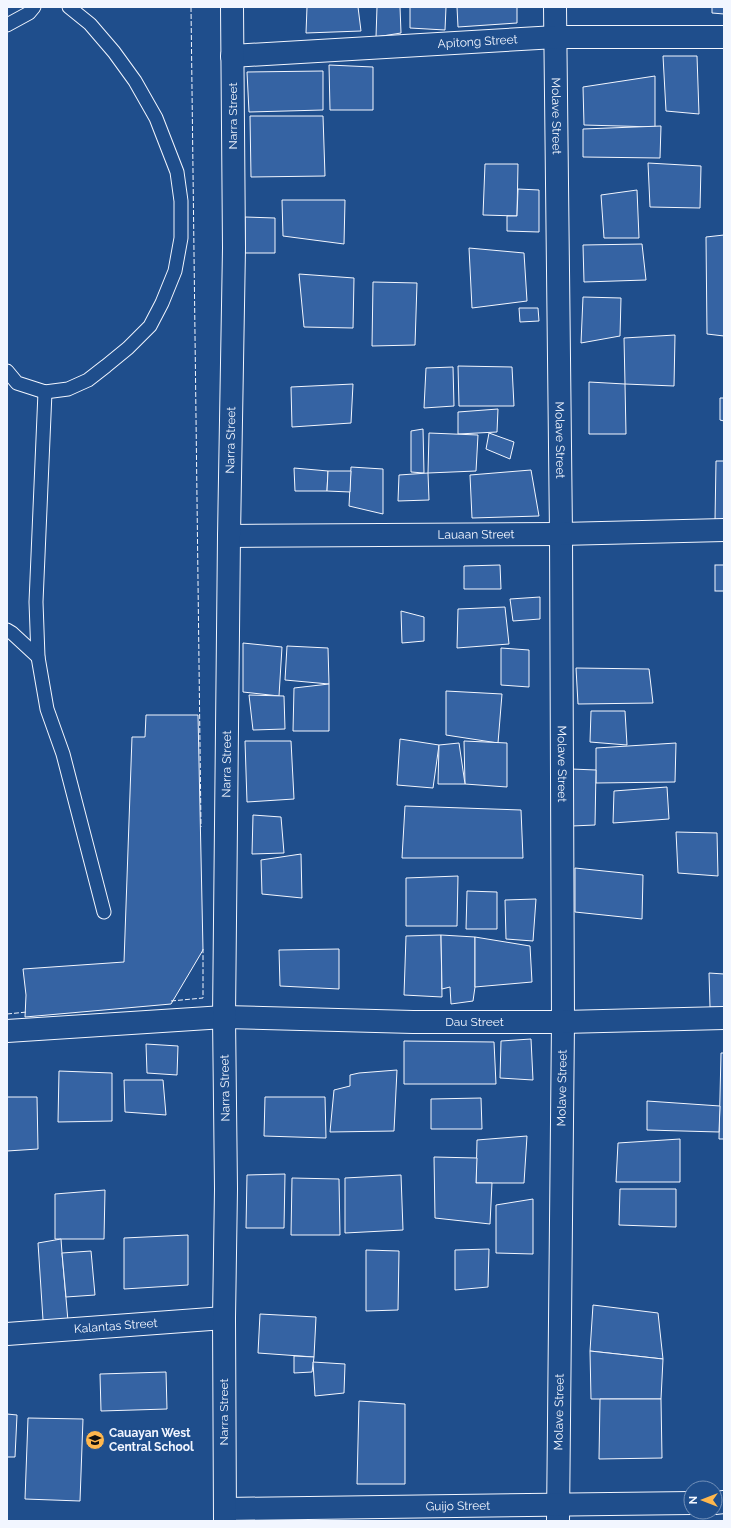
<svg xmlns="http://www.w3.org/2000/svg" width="731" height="1528" font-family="Raleway,sans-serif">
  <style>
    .building { fill: #3563a3; stroke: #f2f6ff }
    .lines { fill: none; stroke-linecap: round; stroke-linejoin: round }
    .lane-casing { stroke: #f2f6ff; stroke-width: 15 }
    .street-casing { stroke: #f2f6ff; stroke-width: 24 }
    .secondary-casing { stroke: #f2f6ff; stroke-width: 24 }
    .lane { stroke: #1f4e8c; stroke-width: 13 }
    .street { stroke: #1f4e8c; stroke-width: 22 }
    .secondary { stroke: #1f4e8c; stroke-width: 22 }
    .fence { stroke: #f2f6ff; stroke-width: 1; stroke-dasharray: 5 2; stroke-linecap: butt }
    .labels { text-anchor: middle; stroke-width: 3; stroke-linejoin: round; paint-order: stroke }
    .street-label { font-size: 12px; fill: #f2f6ff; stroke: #1f4e8c }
    .poi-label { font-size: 12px; font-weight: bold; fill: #f2f6ff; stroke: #1f4e8c; text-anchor: start }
  </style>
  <rect width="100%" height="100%" fill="#1f4e8c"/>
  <!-- building -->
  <g class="building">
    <path d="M 307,7 L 358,7 L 361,31 L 306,33 Z"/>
    <path d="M 377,7 L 400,7 L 401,33 L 376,37 Z"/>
    <path d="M 410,7 L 446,7 L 445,30 L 410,28 Z"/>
    <path d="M 457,7 L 517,7 L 517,23 L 458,27 Z"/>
    <path d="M 712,7 L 724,7 L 724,14 L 712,13 Z"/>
    <path d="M 663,56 L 697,56 L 699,114 L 666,111 Z"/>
    <path d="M 329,65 L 373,67 L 373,110 L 330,110 Z"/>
    <path d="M 323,71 L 323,110 L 249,112 L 247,72 Z"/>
    <path d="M 655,76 L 655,127 L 584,125 L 583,87 Z"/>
    <path d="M 250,116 L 323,116 L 325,176 L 251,177 Z"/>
    <path d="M 661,126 L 660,158 L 583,157 L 583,129 Z"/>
    <path d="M 648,163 L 701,166 L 700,208 L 650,207 Z"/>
    <path d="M 485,164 L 518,164 L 517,216 L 483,215 Z"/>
    <path d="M 518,189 L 539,190 L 539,232 L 507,231 L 507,216 L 517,216 Z"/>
    <path d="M 637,190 L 639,238 L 604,238 L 601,195 Z"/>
    <path d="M 282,200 L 345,200 L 344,244 L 283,236 Z"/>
    <path d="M 245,217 L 275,218 L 275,253 L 245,253 Z"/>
    <path d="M 724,235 L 724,336 L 707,334 L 706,237 Z"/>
    <path d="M 642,244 L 646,280 L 584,282 L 583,245 Z"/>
    <path d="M 469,248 L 524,253 L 527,301 L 472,308 Z"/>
    <path d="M 299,274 L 354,278 L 353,328 L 304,327 Z"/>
    <path d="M 373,282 L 417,283 L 415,345 L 372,346 Z"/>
    <path d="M 583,297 L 621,298 L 620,336 L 581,343 Z"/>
    <path d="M 519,308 L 538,308 L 539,321 L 520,322 Z"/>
    <path d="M 675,335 L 674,386 L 625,384 L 624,338 Z"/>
    <path d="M 458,366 L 512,367 L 514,406 L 459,406 Z"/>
    <path d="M 453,367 L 454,406 L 424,408 L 426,368 Z"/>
    <path d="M 589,382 L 625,384 L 626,434 L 589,434 Z"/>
    <path d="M 353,384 L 351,423 L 292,427 L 291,387 Z"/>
    <path d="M 720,398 L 724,398 L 724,421 L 720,420 Z"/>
    <path d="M 498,409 L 497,432 L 458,434 L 458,412 Z"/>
    <path d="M 423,429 L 424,473 L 411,472 L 411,431 Z"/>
    <path d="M 429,433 L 478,435 L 476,471 L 428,473 Z"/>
    <path d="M 489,433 L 514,442 L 510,459 L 486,449 Z"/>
    <path d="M 716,461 L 724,461 L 724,520 L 715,521 Z"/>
    <path d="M 351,467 L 383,469 L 383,514 L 349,506 Z"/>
    <path d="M 294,468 L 328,471 L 327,491 L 295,491 Z"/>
    <path d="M 531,470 L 539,516 L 472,518 L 470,475 Z"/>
    <path d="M 328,471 L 351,471 L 350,492 L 327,491 Z"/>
    <path d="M 428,473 L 429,500 L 398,501 L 399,475 Z"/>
    <path d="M 500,565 L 501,589 L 464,589 L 464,566 Z"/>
    <rect x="715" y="565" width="9" height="26"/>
    <path d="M 540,597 L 540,619 L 513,621 L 510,599 Z"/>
    <path d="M 505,607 L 509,644 L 457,648 L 458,609 Z"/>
    <path d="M 401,611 L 424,617 L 424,641 L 402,643 Z"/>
    <path d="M 243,643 L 282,647 L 279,696 L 243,692 Z"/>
    <path d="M 287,646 L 328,648 L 329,684 L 285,680 Z"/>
    <path d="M 501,648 L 529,650 L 529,687 L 501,685 Z"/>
    <path d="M 576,668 L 649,669 L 653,703 L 578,704 Z"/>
    <path d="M 329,684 L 329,731 L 293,731 L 294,688 Z"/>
    <path d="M 446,691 L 502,694 L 498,743 L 446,735 Z"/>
    <path d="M 249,695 L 284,696 L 285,729 L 253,730 Z"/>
    <path d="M 591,711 L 625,711 L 627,745 L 590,742 Z"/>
    <path d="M 146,715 L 198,715 L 203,950 L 171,1004 L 25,1017 L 26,995 L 23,969 L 124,962 L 132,737 L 145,737 Z"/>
    <path d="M 400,739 L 439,745 L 433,788 L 397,785 Z"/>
    <path d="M 245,741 L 291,741 L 294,799 L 247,802 Z"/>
    <path d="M 464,741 L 507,743 L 507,787 L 465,784 Z"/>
    <path d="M 459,743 L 465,784 L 438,784 L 439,745 Z"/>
    <path d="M 676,743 L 675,782 L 596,783 L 596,748 Z"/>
    <path d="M 571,769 L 596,770 L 595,825 L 572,826 Z"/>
    <path d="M 667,787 L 669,819 L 613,823 L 614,791 Z"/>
    <path d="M 405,806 L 521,810 L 523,858 L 402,858 Z"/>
    <path d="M 253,815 L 281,817 L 284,853 L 252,854 Z"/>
    <path d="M 676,832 L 717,833 L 718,876 L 678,873 Z"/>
    <path d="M 301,854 L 302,898 L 262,894 L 261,860 Z"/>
    <path d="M 575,868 L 643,875 L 642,919 L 575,912 Z"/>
    <path d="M 458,876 L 457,926 L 406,926 L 406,878 Z"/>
    <path d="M 467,891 L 497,892 L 497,929 L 466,929 Z"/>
    <path d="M 536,899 L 533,941 L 506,939 L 505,900 Z"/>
    <path d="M 441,935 L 442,997 L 404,995 L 406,936 Z"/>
    <path d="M 441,935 L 475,937 L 475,987 L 473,1001 L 451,1004 L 450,987 L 442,989 Z"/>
    <path d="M 475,937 L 530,946 L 532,982 L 475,987 Z"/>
    <path d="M 339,949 L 339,989 L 280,986 L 279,950 Z"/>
    <path d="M 709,973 L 724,974 L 724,1007 L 710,1007 Z"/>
    <path d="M 531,1039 L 533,1080 L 500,1078 L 501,1041 Z"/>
    <path d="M 404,1041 L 494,1042 L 496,1084 L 404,1084 Z"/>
    <path d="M 146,1044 L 178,1046 L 177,1075 L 147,1073 Z"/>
    <path d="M 721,1053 L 724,1053 L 724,1139 L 719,1139 Z"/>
    <path d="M 397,1070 L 394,1131 L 330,1132 L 334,1090 L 350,1086 L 350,1075 L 359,1073 Z"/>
    <path d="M 59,1071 L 112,1073 L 112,1121 L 58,1122 Z"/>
    <path d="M 124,1080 L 163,1080 L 166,1115 L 125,1112 Z"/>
    <path d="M 7,1097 L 37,1097 L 38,1149 L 7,1151 Z"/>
    <path d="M 265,1097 L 325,1097 L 326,1138 L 264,1136 Z"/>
    <path d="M 481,1098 L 482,1129 L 431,1129 L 431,1099 Z"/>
    <path d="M 647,1101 L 720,1106 L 719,1132 L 647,1130 Z"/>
    <path d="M 527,1136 L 524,1183 L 476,1183 L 477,1140 Z"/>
    <path d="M 680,1139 L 680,1182 L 616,1182 L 618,1143 Z"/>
    <path d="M 434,1157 L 477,1158 L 476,1183 L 492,1183 L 490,1224 L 435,1218 Z"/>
    <path d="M 285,1174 L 284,1228 L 246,1228 L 247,1175 Z"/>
    <path d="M 401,1175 L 403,1230 L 345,1233 L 345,1178 Z"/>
    <path d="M 292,1178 L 339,1179 L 340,1235 L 291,1235 Z"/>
    <path d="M 620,1189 L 676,1189 L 676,1227 L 619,1225 Z"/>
    <path d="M 105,1190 L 104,1239 L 55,1239 L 55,1194 Z"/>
    <path d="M 533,1199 L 533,1254 L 496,1253 L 496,1205 Z"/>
    <path d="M 188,1235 L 188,1285 L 124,1289 L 124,1238 Z"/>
    <path d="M 61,1239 L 62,1253 L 68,1321 L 43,1320 L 38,1243 Z"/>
    <path d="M 489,1249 L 488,1287 L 455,1290 L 455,1250 Z"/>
    <path d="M 366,1250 L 399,1251 L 398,1310 L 366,1311 Z"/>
    <path d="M 91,1251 L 95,1295 L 66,1297 L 62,1253 Z"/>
    <path d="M 593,1305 L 658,1313 L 663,1359 L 590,1351 Z"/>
    <path d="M 260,1314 L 316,1317 L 314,1357 L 258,1353 Z"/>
    <path d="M 590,1351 L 663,1359 L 661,1399 L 591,1399 Z"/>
    <path d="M 294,1356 L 314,1357 L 312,1372 L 294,1373 Z"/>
    <path d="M 313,1362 L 345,1364 L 344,1393 L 315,1396 Z"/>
    <path d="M 166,1372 L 167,1409 L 101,1411 L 100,1374 Z"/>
    <path d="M 600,1399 L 661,1399 L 662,1458 L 599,1459 Z"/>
    <path d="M 359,1401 L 405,1404 L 405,1484 L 357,1484 Z"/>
    <path d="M 7,1414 L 17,1415 L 15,1457 L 7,1457 Z"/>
    <path d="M 28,1418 L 83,1419 L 80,1501 L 25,1499 Z"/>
  </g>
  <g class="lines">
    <defs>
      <g id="lane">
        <path d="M 7,25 L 29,13 L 34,7"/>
        <path d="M 7,371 L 17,383 L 45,392 L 68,389 L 88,380 L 106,366 L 128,348 L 150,326 L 162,303 L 175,271 L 181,238 L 181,201 L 177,172 L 156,118 L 135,81 L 114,52 L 90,24 L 69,7"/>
        <path d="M 45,392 L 36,602 L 38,657 L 47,709 L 63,754 L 104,912"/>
        <path d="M 7,630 L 12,633 L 38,657"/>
      </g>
      <g id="street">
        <path id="s1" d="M 555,7 L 561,534 L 563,1022 L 558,1521"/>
        <path id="s2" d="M 232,56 L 556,37 L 724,37"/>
        <path id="s3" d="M 229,536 L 561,534 L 724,530"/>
        <path id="s4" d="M 7,1031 L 224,1017 L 413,1022 L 563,1022 L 724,1018"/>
        <path id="s5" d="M 7,1334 L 224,1318"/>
        <path d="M 715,1503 L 724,1502"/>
        <path id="s6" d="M 225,1509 L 691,1503"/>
      </g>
      <g id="secondary">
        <path id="s7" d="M 225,1521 L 224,1318 L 226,1189 L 224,1017 L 229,536 L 234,248 L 232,7"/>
      </g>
    </defs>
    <!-- lane casing -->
    <use href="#lane" class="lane-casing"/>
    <!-- street casing -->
    <use href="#street" class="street-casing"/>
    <!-- secondary casing -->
    <use href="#secondary" class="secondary-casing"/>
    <!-- lane -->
    <use href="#lane" class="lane"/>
    <!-- street -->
    <use href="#street" class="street"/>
    <!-- secondary -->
    <use href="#secondary" class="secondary"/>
    <!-- fence -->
    <g class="fence">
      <path d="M 191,7 L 201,827"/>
      <path d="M 171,1001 L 203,998 L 203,949"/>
      <path d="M 7,1014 L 27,1012"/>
    </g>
  </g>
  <!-- icons -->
  <defs>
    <symbol id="school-disc" viewBox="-11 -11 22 22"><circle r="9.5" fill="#ffb74d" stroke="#1f4e8c"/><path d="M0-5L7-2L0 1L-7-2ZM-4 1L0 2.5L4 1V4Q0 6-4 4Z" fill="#111"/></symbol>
  </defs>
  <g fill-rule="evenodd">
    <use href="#school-disc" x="84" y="1429" width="22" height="22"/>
  </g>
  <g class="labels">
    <!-- street labels -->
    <g class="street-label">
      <text dy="4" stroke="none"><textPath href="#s2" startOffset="246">Apitong Street</textPath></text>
      <text transform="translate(233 116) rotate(-90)" y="4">Narra Street</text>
      <text dy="4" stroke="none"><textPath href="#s1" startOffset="109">Molave Street</textPath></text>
      <text dy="4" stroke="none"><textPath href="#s7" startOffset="1081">Narra Street</textPath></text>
      <text dy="4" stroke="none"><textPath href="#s1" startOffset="433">Molave Street</textPath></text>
      <text dy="4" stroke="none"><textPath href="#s3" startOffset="247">Lauaan Street</textPath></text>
      <text dy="4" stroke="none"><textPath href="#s7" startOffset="757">Narra Street</textPath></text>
      <text dy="4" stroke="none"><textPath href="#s1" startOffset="757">Molave Street</textPath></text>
      <text dy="4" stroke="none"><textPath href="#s4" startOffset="468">Dau Street</textPath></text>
      <text transform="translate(225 1088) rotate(-91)" y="4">Narra Street</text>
      <text transform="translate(562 1088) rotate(-89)" y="4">Molave Street</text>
      <text dy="4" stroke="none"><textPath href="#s5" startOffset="109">Kalantas Street</textPath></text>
      <text transform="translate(224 1412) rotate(-90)" y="4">Narra Street</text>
      <text transform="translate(559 1412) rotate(-89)" y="4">Molave Street</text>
      <text dy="4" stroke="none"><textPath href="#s6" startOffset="233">Guijo Street</textPath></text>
    </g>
    <!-- poi labels -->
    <g class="poi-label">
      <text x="109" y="1437">Cauayan West<tspan x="109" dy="14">Central School</tspan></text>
    </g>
  </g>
  <!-- border -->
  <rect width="731" height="1528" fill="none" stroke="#f2f6ff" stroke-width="16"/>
  <!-- north arrow -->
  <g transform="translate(703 1500) rotate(270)"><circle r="19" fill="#1f4e8c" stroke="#7391ba"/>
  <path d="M0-3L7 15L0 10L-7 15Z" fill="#ffb74d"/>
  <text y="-6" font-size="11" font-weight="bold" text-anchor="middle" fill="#f2f6ff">N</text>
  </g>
</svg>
